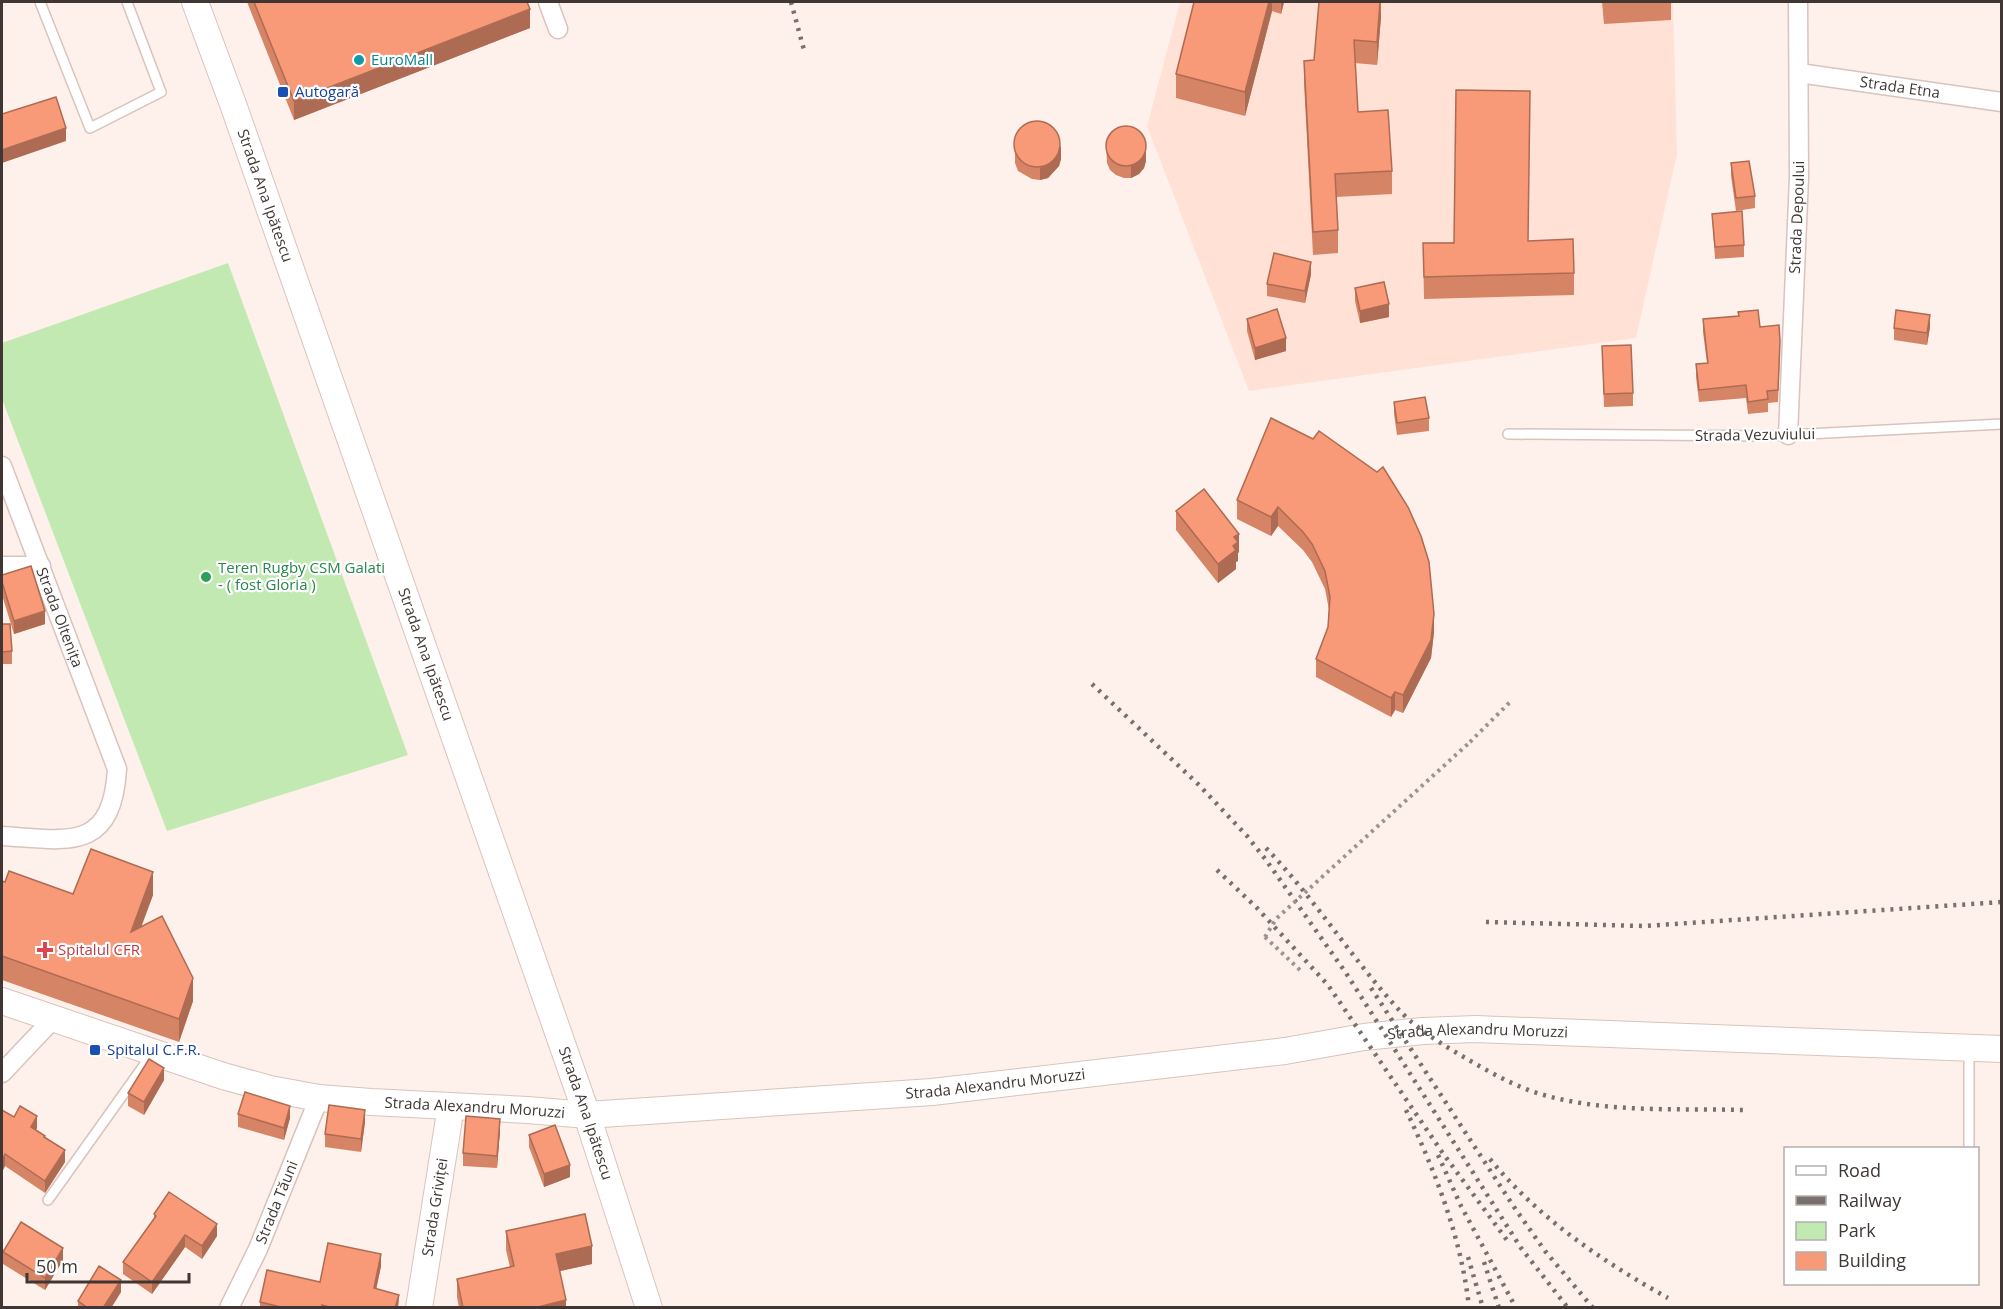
<svg xmlns="http://www.w3.org/2000/svg" width="2003" height="1309" font-family="'Open Sans',sans-serif">
  <style>
    .built { fill: #ffe1d6 }
    .green { fill: #c2e9b1 }
    .lines { fill: none; stroke-linecap: round; stroke-linejoin: round }
    .lane-casing { stroke: #d9c3bc; stroke-width: 12 }
    .street-casing { stroke: #d9c3bc; stroke-width: 21 }
    .secondary-casing { stroke: #d9c3bc; stroke-width: 28 }
    .path { stroke: #9e938f; stroke-width: 4; stroke-dasharray: 3 4.5; stroke-linecap: butt }
    .lane { stroke: #fff; stroke-width: 9 }
    .street { stroke: #fff; stroke-width: 18 }
    .secondary { stroke: #fff; stroke-width: 26 }
    .rail { stroke: #796f6c; stroke-width: 4.5; stroke-dasharray: 3 6; stroke-linecap: butt }
    .path-bridge { stroke: #9e938f; stroke-width: 4; stroke-dasharray: 3 4.5; stroke-linecap: butt }
    .wall { fill: #d58466 }
    .shaded-wall { fill: #ae6b53 }
    .building { fill: #f89977; stroke: #ae6b53; stroke-width: 1.5 }
    .culture-dot { fill: #0f9aa8; stroke: #fff; stroke-width: 2 }
    .transit-dot { fill: #1a4fb4; stroke: #fff; stroke-width: 2 }
    .leisure-dot { fill: #2e9e5b; stroke: #fff; stroke-width: 2 }
    .health-dot { fill: #e0444e; stroke: #fff; stroke-width: 2 }
    .labels { text-anchor: middle; stroke-width: 4.5; stroke-linejoin: round; paint-order: stroke }
    .culture-label { font-size: 15px; fill: #0d838f; stroke: #fff; text-anchor: start }
    .street-label { font-size: 15px; fill: #403734; stroke: #fff }
    .transit-label { font-size: 15px; fill: #164399; stroke: #fff; text-anchor: start }
    .leisure-label { font-size: 15px; fill: #27864d; stroke: #fff; text-anchor: start }
    .health-label { font-size: 15px; fill: #be3a42; stroke: #fff; text-anchor: start }
  </style>
  <rect width="100%" height="100%" fill="#fef1ec"/>
  <!-- built -->
  <path class="built" d="M 1180,2 L 1673,2 L 1677,154 L 1636,338 L 1249,391 L 1147,126 Z"/>
  <!-- green -->
  <path class="green" d="M 228,263 L 408,755 L 167,831 L 2,399 L 2,343 Z"/>
  <g class="lines">
    <defs>
      <g id="lane">
        <path d="M 40,2 L 90,128 L 161,92 L 127,2"/>
        <path d="M 1508,434 L 1768,436 L 2002,424"/>
        <path d="M 1969,1049 L 1969,1148"/>
        <path d="M 48,1200 L 152,1054"/>
      </g>
      <g id="street">
        <path d="M 548,2 L 558,29"/>
        <path id="s1" d="M 1799,73 L 2002,102"/>
        <path id="s2" d="M 1788,435 L 1799,177 L 1798,2"/>
        <path id="s3" d="M 2,466 L 117,769 C 112,853 67,840 2,836"/>
        <path d="M 2,566 L 41,566"/>
        <path d="M 2,1073 L 54,1018"/>
        <path id="s4" d="M 229,1308 L 258,1249 L 319,1098"/>
      </g>
      <g id="secondary">
        <path id="s5" d="M 195,2 L 234,107 L 587,1115 L 649,1308"/>
        <path id="s6" d="M 2,1001 L 223,1076 L 270,1089 L 319,1098 L 371,1102 L 528,1110 L 587,1115 L 932,1092 L 1285,1051 L 1364,1037 L 1423,1031 L 1475,1029 L 2002,1049"/>
        <path id="s7" d="M 419,1308 L 451,1106"/>
      </g>
    </defs>
    <!-- lane casing -->
    <use href="#lane" class="lane-casing"/>
    <!-- street casing -->
    <use href="#street" class="street-casing"/>
    <!-- secondary casing -->
    <use href="#secondary" class="secondary-casing"/>
    <!-- path -->
    <g class="path">
      <path d="M 1470,742 L 1512,700"/>
      <path d="M 1265,937 L 1300,970"/>
    </g>
    <!-- lane -->
    <use href="#lane" class="lane"/>
    <!-- street -->
    <use href="#street" class="street"/>
    <!-- secondary -->
    <use href="#secondary" class="secondary"/>
    <!-- rail -->
    <g class="rail">
      <path d="M 791,2 L 804,50"/>
      <path d="M 1092,684 L 1199,785 L 1247,836 L 1266,860 L 1346,973 L 1521,1248 L 1568,1308"/>
      <path d="M 1266,848 C 1315,899 1352,959 1400,1011 C 1417,1029 1440,1043 1462,1056 C 1484,1069 1507,1082 1531,1091 C 1599,1114 1674,1108 1744,1110"/>
      <path d="M 1217,870 L 1257,908 L 1328,985 L 1442,1152 L 1509,1243"/>
      <path d="M 1486,922 L 1644,926 L 2002,902"/>
      <path d="M 1371,988 L 1514,1207 L 1545,1251 L 1593,1308"/>
      <path d="M 1406,1110 C 1435,1171 1462,1239 1469,1308"/>
      <path d="M 1438,1155 L 1461,1206 L 1516,1308"/>
      <path d="M 1490,1159 C 1538,1218 1602,1261 1668,1298"/>
      <path d="M 1468,1257 L 1483,1308"/>
      <path d="M 1484,1262 L 1499,1308"/>
    </g>
    <!-- path-bridge -->
    <path class="path-bridge" d="M 1265,937 L 1276,919 L 1470,742"/>
  </g>
  <!-- wall -->
  <g class="wall">
    <path d="M 247,2 L 527,2 L 530,28 L 294,120 Z"/>
    <path d="M 1194,2 L 1284,2 L 1281,14 L 1272,11 L 1245,116 L 1176,98 L 1176,74 Z"/>
    <path d="M 1381,2 L 1381,17 L 1377,65 L 1355,63 L 1358,112 L 1392,171 L 1392,194 L 1336,197 L 1338,230 L 1338,253 L 1313,255 L 1304,83 L 1304,61 L 1314,60 Z"/>
    <path d="M 1602,2 L 1671,2 L 1671,20 L 1604,24 Z"/>
    <path d="M 1106,143 L 1146,161 L 1144,168 L 1139,174 L 1131,178 L 1124,178 L 1116,175 L 1110,170 L 1107,163 Z"/>
    <path d="M 1015,151 L 1061,159 L 1059,166 L 1048,178 L 1040,180 L 1032,179 L 1018,171 L 1015,163 Z"/>
    <path d="M 1731,163 L 1755,196 L 1755,208 L 1736,211 L 1731,176 Z"/>
    <path d="M 1712,214 L 1744,245 L 1744,257 L 1715,259 Z"/>
    <path d="M 1529,241 L 1574,273 L 1574,295 L 1424,299 L 1423,243 Z"/>
    <path d="M 1311,274 L 1305,303 L 1267,296 L 1267,284 Z"/>
    <path d="M 1355,288 L 1389,317 L 1360,323 L 1355,301 Z"/>
    <path d="M 1247,319 L 1286,351 L 1255,360 L 1247,331 Z"/>
    <path d="M 1703,319 L 1760,327 L 1780,353 L 1778,402 L 1768,403 L 1768,412 L 1748,414 L 1746,398 L 1699,402 L 1696,377 L 1696,364 L 1707,363 L 1703,332 Z"/>
    <path d="M 1930,327 L 1927,345 L 1894,340 L 1894,328 Z"/>
    <path d="M 1602,346 L 1633,393 L 1633,406 L 1604,407 Z"/>
    <path d="M 1394,402 L 1429,418 L 1429,431 L 1397,435 L 1394,414 Z"/>
    <path d="M 1271,418 L 1434,632 L 1431,658 L 1403,713 L 1395,710 L 1391,717 L 1316,677 L 1316,659 L 1328,627 L 1329,610 L 1325,589 L 1312,562 L 1303,550 L 1278,526 L 1271,536 L 1237,519 L 1237,500 Z"/>
    <path d="M 1176,511 L 1239,552 L 1238,553 L 1238,561 L 1236,562 L 1236,569 L 1218,583 L 1176,530 Z"/>
    <path d="M 2,575 L 45,624 L 14,634 L 2,595 Z"/>
    <path d="M 2,624 L 12,651 L 12,664 L 2,664 Z"/>
    <path d="M 2,881 L 73,894 L 153,895 L 141,926 L 193,1001 L 179,1042 L 2,980 Z"/>
    <path d="M 164,1080 L 144,1115 L 128,1106 L 128,1093 Z"/>
    <path d="M 2,1111 L 37,1128 L 36,1130 L 45,1137 L 65,1162 L 45,1193 L 5,1166 L 2,1172 Z"/>
    <path d="M 238,1114 L 290,1118 L 284,1140 L 238,1127 Z"/>
    <path d="M 365,1122 L 361,1152 L 325,1147 L 325,1134 Z"/>
    <path d="M 500,1131 L 497,1168 L 463,1166 L 463,1153 Z"/>
    <path d="M 529,1135 L 570,1177 L 544,1187 L 529,1147 Z"/>
    <path d="M 154,1214 L 217,1236 L 202,1259 L 185,1247 L 152,1294 L 123,1274 L 123,1262 L 154,1219 Z"/>
    <path d="M 506,1231 L 592,1264 L 560,1271 L 566,1308 L 459,1308 L 457,1297 L 457,1279 L 510,1267 L 506,1250 Z"/>
    <path d="M 3,1252 L 63,1260 L 45,1290 L 3,1264 Z"/>
    <path d="M 381,1266 L 376,1289 L 399,1295 L 398,1308 L 260,1308 L 260,1302 L 320,1282 Z"/>
    <path d="M 121,1292 L 111,1308 L 78,1308 L 78,1301 Z"/>
  </g>
  <!-- shaded-wall -->
  <g class="shaded-wall">
    <path d="M 1269,2 L 1272,2 L 1272,11 L 1245,116 L 1245,92 Z"/>
    <path d="M 1281,2 L 1284,2 L 1281,14 Z"/>
    <path d="M 1380,2 L 1381,17 L 1377,65 L 1377,42 Z"/>
    <path d="M 530,9 L 530,28 L 294,120 L 294,101 Z"/>
    <path d="M 66,128 L 66,141 L 2,163 L 2,150 Z"/>
    <path d="M 1061,146 L 1061,159 L 1059,166 L 1048,178 L 1040,180 L 1040,168 Z"/>
    <path d="M 1146,148 L 1146,161 L 1144,168 L 1139,174 L 1131,178 L 1131,165 Z"/>
    <path d="M 1311,262 L 1311,274 L 1305,303 L 1305,291 Z"/>
    <path d="M 1389,304 L 1389,317 L 1360,323 L 1360,311 Z"/>
    <path d="M 1930,315 L 1930,327 L 1927,345 L 1927,333 Z"/>
    <path d="M 1286,338 L 1286,351 L 1255,360 L 1255,348 Z"/>
    <path d="M 1278,507 L 1278,526 L 1271,536 L 1271,517 Z"/>
    <path d="M 1239,534 L 1239,552 L 1238,553 L 1238,561 L 1236,562 L 1236,569 L 1218,583 L 1218,564 L 1233,546 L 1234,537 Z"/>
    <path d="M 45,611 L 45,624 L 14,634 L 14,621 Z"/>
    <path d="M 1434,614 L 1434,632 L 1431,658 L 1403,713 L 1403,695 Z"/>
    <path d="M 1395,692 L 1395,710 L 1391,717 L 1391,698 Z"/>
    <path d="M 153,872 L 153,895 L 131,955 L 131,932 Z"/>
    <path d="M 193,978 L 193,1001 L 179,1042 L 179,1019 Z"/>
    <path d="M 164,1068 L 164,1080 L 144,1115 L 144,1102 Z"/>
    <path d="M 290,1106 L 290,1118 L 284,1140 L 284,1128 Z"/>
    <path d="M 365,1110 L 365,1122 L 361,1152 L 361,1139 Z"/>
    <path d="M 37,1116 L 37,1128 L 31,1139 L 31,1127 Z"/>
    <path d="M 500,1119 L 500,1131 L 497,1168 L 497,1156 Z"/>
    <path d="M 65,1150 L 65,1162 L 45,1193 L 45,1181 Z"/>
    <path d="M 5,1154 L 5,1166 L 2,1172 L 2,1160 Z"/>
    <path d="M 570,1165 L 570,1177 L 544,1187 L 544,1174 Z"/>
    <path d="M 217,1224 L 217,1236 L 202,1259 L 202,1246 Z"/>
    <path d="M 185,1235 L 185,1247 L 152,1294 L 152,1282 Z"/>
    <path d="M 592,1246 L 592,1264 L 556,1272 L 556,1254 Z"/>
    <path d="M 63,1248 L 63,1260 L 45,1290 L 45,1278 Z"/>
    <path d="M 381,1254 L 381,1266 L 374,1300 L 374,1288 Z"/>
    <path d="M 121,1280 L 121,1292 L 111,1308 L 103,1308 Z"/>
    <path d="M 399,1295 L 398,1308 L 395,1308 Z"/>
    <path d="M 566,1300 L 566,1308 L 534,1308 Z"/>
  </g>
  <!-- building -->
  <g class="building">
    <path d="M 254,2 L 527,2 L 530,9 L 294,101 Z"/>
    <path d="M 1194,2 L 1269,2 L 1245,92 L 1176,74 Z"/>
    <path d="M 1319,2 L 1380,2 L 1377,42 L 1354,40 L 1358,112 L 1388,110 L 1392,171 L 1335,174 L 1338,230 L 1313,232 L 1304,61 L 1314,60 Z"/>
    <path d="M 1456,90 L 1530,91 L 1528,241 L 1573,239 L 1574,273 L 1424,277 L 1423,243 L 1454,243 Z"/>
    <path d="M 56,97 L 66,128 L 2,150 L 2,114 Z"/>
    <circle cx="1037" cy="144" r="23"/>
    <circle cx="1126" cy="146" r="20"/>
    <path d="M 1749,161 L 1755,196 L 1736,198 L 1731,163 Z"/>
    <path d="M 1742,211 L 1744,245 L 1715,247 L 1712,214 Z"/>
    <path d="M 1274,253 L 1311,262 L 1305,291 L 1267,284 Z"/>
    <path d="M 1384,282 L 1389,304 L 1360,311 L 1355,288 Z"/>
    <path d="M 1277,309 L 1286,338 L 1255,348 L 1247,319 Z"/>
    <path d="M 1758,310 L 1760,327 L 1779,325 L 1780,341 L 1778,390 L 1767,391 L 1768,399 L 1748,402 L 1746,385 L 1699,390 L 1696,364 L 1708,363 L 1703,319 L 1739,316 L 1738,312 Z"/>
    <path d="M 1896,310 L 1930,315 L 1927,333 L 1894,328 Z"/>
    <path d="M 1631,345 L 1633,393 L 1604,394 L 1602,346 Z"/>
    <path d="M 1425,397 L 1429,418 L 1397,423 L 1394,402 Z"/>
    <path d="M 1271,418 L 1313,439 L 1319,431 L 1377,472 L 1383,467 L 1408,507 L 1421,536 L 1429,562 L 1434,614 L 1431,640 L 1403,695 L 1395,692 L 1391,698 L 1316,659 L 1328,627 L 1330,597 L 1325,571 L 1312,544 L 1303,532 L 1278,507 L 1271,517 L 1237,500 Z"/>
    <path d="M 1204,489 L 1239,534 L 1234,537 L 1238,542 L 1233,546 L 1236,550 L 1218,564 L 1176,511 Z"/>
    <path d="M 31,566 L 45,611 L 14,621 L 2,582 L 2,575 Z"/>
    <path d="M 2,624 L 10,624 L 12,651 L 2,652 Z"/>
    <path d="M 91,849 L 153,872 L 131,932 L 162,916 L 193,978 L 179,1019 L 2,956 L 2,881 L 5,882 L 9,871 L 73,894 Z"/>
    <path d="M 149,1059 L 164,1068 L 144,1102 L 128,1093 Z"/>
    <path d="M 245,1092 L 290,1106 L 284,1128 L 238,1114 Z"/>
    <path d="M 329,1105 L 365,1110 L 361,1139 L 325,1134 Z"/>
    <path d="M 20,1106 L 37,1116 L 31,1127 L 45,1136 L 44,1137 L 65,1150 L 45,1181 L 5,1154 L 2,1160 L 2,1110 L 14,1117 Z"/>
    <path d="M 466,1116 L 500,1119 L 497,1156 L 463,1153 Z"/>
    <path d="M 555,1125 L 570,1165 L 544,1174 L 529,1135 Z"/>
    <path d="M 169,1192 L 217,1224 L 202,1246 L 185,1235 L 152,1282 L 123,1262 L 156,1216 L 154,1214 Z"/>
    <path d="M 585,1214 L 592,1246 L 556,1254 L 566,1300 L 534,1308 L 463,1308 L 457,1279 L 514,1266 L 506,1231 Z"/>
    <path d="M 21,1222 L 63,1248 L 45,1278 L 3,1252 Z"/>
    <path d="M 328,1243 L 381,1254 L 374,1288 L 399,1295 L 395,1308 L 333,1308 L 322,1305 L 321,1308 L 285,1308 L 260,1302 L 267,1270 L 320,1282 Z"/>
    <path d="M 99,1266 L 121,1280 L 103,1308 L 88,1308 L 78,1301 Z"/>
  </g>
  <!-- markers -->
  <circle class="culture-dot" cx="359" cy="60" r="6"/>
  <g class="transit-dot">
    <rect x="277" y="86" width="12" height="12" rx="3"/>
    <rect x="89" y="1044" width="12" height="12" rx="3"/>
  </g>
  <circle class="leisure-dot" cx="206" cy="577" r="6"/>
  <path class="health-dot" d="M42 941h6v6h6v6h-6v6h-6v-6h-6v-6h6z"/>
  <g class="labels">
    <!-- culture labels -->
    <g class="culture-label">
      <text x="371" y="65">EuroMall</text>
    </g>
    <!-- street labels -->
    <g class="street-label">
      <text dy="5" stroke="none"><textPath href="#s1" startOffset="102">Strada Etna</textPath></text>
      <text dy="5" stroke="none"><textPath href="#s5" startOffset="206">Strada Ana Ipătescu</textPath></text>
      <text dy="5" stroke="none"><textPath href="#s2" startOffset="218">Strada Depoului</textPath></text>
      <text transform="translate(1755 435) rotate(-1)" y="5">Strada Vezuviului</text>
      <text dy="5" stroke="none"><textPath href="#s3" startOffset="162">Strada Oltenița</textPath></text>
      <text dy="5" stroke="none"><textPath href="#s5" startOffset="692">Strada Ana Ipătescu</textPath></text>
      <text dy="5" stroke="none"><textPath href="#s6" startOffset="1496">Strada Alexandru Moruzzi</textPath></text>
      <text dy="5" stroke="none"><textPath href="#s6" startOffset="1010">Strada Alexandru Moruzzi</textPath></text>
      <text dy="5" stroke="none"><textPath href="#s6" startOffset="488">Strada Alexandru Moruzzi</textPath></text>
      <text dy="5" stroke="none"><textPath href="#s5" startOffset="1178">Strada Ana Ipătescu</textPath></text>
      <text dy="5" stroke="none"><textPath href="#s4" startOffset="116">Strada Tăuni</textPath></text>
      <text dy="5" stroke="none"><textPath href="#s7" startOffset="102">Strada Griviței</textPath></text>
    </g>
    <!-- transit labels -->
    <g class="transit-label">
      <text x="295" y="97">Autogară</text>
      <text x="107" y="1055">Spitalul C.F.R.</text>
    </g>
    <!-- leisure labels -->
    <g class="leisure-label">
      <text x="218" y="573">Teren Rugby CSM Galati<tspan x="218" dy="17">- ( fost Gloria )</tspan></text>
    </g>
    <!-- health labels -->
    <g class="health-label">
      <text x="58" y="955">Spitalul CFR</text>
    </g>
  </g>
  <!-- border -->
  <rect width="2003" height="1309" fill="none" stroke="#403734" stroke-width="6"/>
  <!-- legend -->
  <rect x="1784" y="1147" width="195" height="138" fill="#ffffff" stroke="#b3afae" stroke-width="1.5"/>
  <rect x="1796" y="1166" width="30" height="9" fill="#ffffff" stroke="#b3afae" stroke-width="1.5"/>
  <text x="1838" y="1177" font-size="18" fill="#403734">Road</text>
  <rect x="1796" y="1196" width="30" height="9" fill="#796f6c" stroke="#b3afae" stroke-width="1.5"/>
  <text x="1838" y="1207" font-size="18" fill="#403734">Railway</text>
  <rect x="1796" y="1222" width="30" height="18" fill="#c2e9b1" stroke="#b3afae" stroke-width="1.5"/>
  <text x="1838" y="1237" font-size="18" fill="#403734">Park</text>
  <rect x="1796" y="1252" width="30" height="18" fill="#f89977" stroke="#b3afae" stroke-width="1.5"/>
  <text x="1838" y="1267" font-size="18" fill="#403734">Building</text>
  <!-- scale -->
  <path d="M27 1273v9h162v-9" fill="none" stroke="#403734" stroke-width="3"/>
  <text x="36" y="1273" font-size="18" fill="#403734" stroke="#ffffff" stroke-width="4.5" paint-order="stroke">50 m</text>
</svg>
